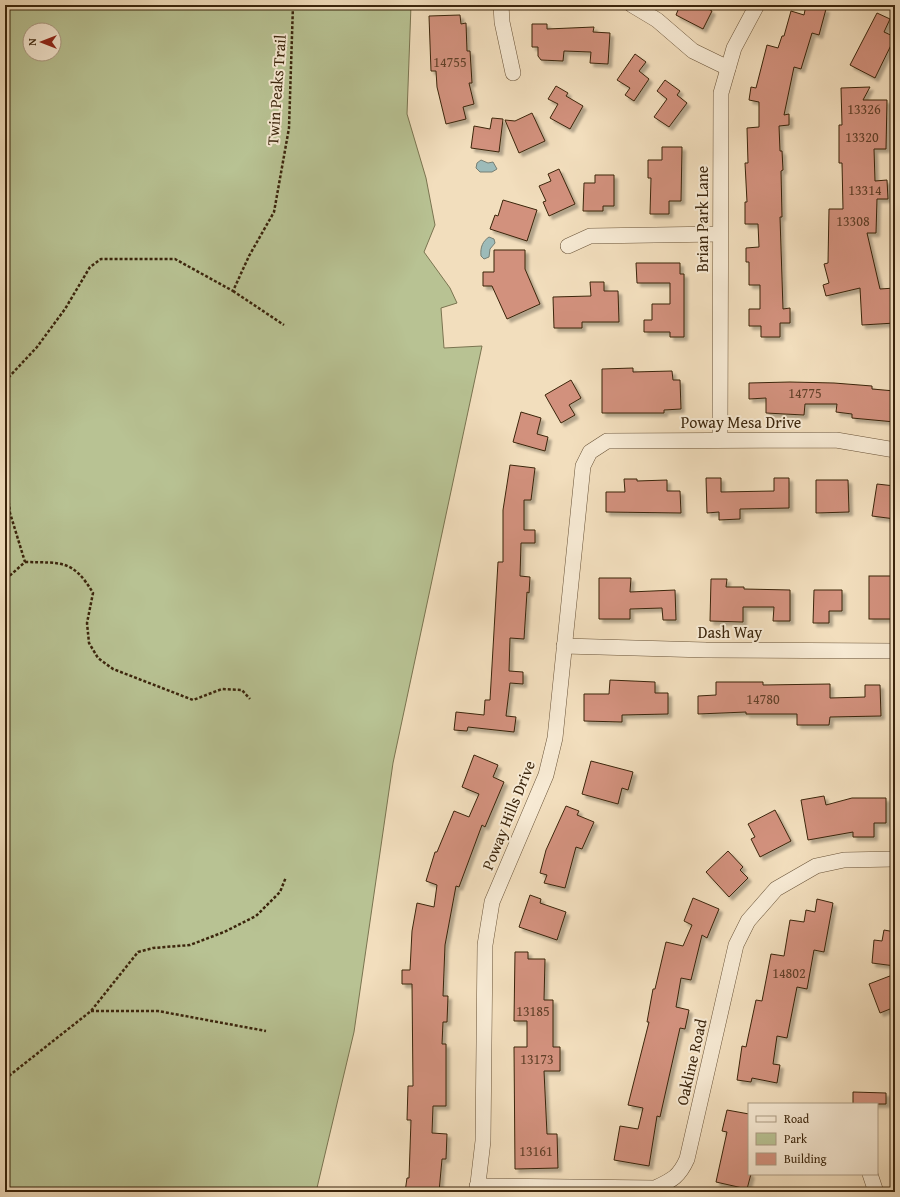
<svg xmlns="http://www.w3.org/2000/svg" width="900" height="1197" font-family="'Gentium Book Plus',serif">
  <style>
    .green { fill: #b8c293; stroke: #7a7450; fill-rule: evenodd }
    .water { fill: #9dbbb9; stroke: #767f74 }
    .building { fill: #d2917d; stroke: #3b250c; filter: url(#shadow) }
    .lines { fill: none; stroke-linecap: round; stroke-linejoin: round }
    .minor-casing { stroke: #695338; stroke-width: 16 }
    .path { stroke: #3b250c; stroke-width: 2.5; stroke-dasharray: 3 2; stroke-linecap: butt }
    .minor { stroke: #f7ead4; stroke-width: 15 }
    .labels { text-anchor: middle; stroke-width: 4; stroke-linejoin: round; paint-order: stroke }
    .number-label { font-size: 14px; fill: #614028 }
    .street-label { font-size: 16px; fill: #3b250c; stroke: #f7ead4 }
  </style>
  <defs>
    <filter id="shadow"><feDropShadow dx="3.5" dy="3.5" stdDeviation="1" flood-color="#0004"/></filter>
  </defs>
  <rect width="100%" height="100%" fill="#f2debd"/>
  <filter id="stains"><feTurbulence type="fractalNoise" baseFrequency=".005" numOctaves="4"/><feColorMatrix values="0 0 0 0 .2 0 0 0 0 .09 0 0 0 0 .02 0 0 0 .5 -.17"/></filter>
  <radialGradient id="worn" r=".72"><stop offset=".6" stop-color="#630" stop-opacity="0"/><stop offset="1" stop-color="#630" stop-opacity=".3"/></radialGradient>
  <!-- green -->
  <path class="green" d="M 5,5 L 411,5 L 407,114 L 426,178 L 435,225 L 424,252 L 450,288 L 457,303 L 441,308 L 444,348 L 482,346 L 393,763 L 354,1032 L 316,1192 L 5,1192 ZM 30,30 L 54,30 L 54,54 L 30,54 Z"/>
  <!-- water -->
  <g class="water">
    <path d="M 481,160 L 488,163 L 493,162 L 497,169 L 492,172 L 480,172 L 476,168 L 477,163 Z"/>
    <path d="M 489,237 L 494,239 L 495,243 L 490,249 L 489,257 L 484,259 L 481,256 C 480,247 483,241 489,237 Z"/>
  </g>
  <!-- building -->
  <g class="building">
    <path d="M 680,5 L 701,5 L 712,11 L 703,29 L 676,15 Z"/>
    <path d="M 806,5 L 826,9 L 819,35 L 812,33 L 801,69 L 794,67 L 784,115 L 789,114 L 789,125 L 779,126 L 780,151 L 782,151 L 783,170 L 781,171 L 782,217 L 780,217 L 783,309 L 790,308 L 790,323 L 780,323 L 780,337 L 761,337 L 761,326 L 749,326 L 749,309 L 760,309 L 760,285 L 749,285 L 749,262 L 746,262 L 746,248 L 759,247 L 758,224 L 745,224 L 745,202 L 747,202 L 745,163 L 748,163 L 747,128 L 759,127 L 759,102 L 749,100 L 751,87 L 756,88 L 767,45 L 778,48 L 782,36 L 784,36 L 791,11 L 804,15 Z"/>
    <path d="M 877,13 L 890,19 L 884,32 L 895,37 L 875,78 L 850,65 Z"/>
    <path d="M 460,15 L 461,24 L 466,23 L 467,51 L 470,51 L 472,83 L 469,83 L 474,104 L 463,107 L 466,119 L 446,124 L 437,87 L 436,71 L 431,71 L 429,16 Z"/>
    <path d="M 532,24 L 547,24 L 547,29 L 594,27 L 593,32 L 610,33 L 608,64 L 590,63 L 591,52 L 564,51 L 563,61 L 541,60 L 538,56 L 538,47 L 532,47 Z"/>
    <path d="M 635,54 L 646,62 L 639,71 L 649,79 L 634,101 L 625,95 L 630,88 L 617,80 Z"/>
    <path d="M 665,80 L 680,91 L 677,95 L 687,103 L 669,127 L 654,117 L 667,99 L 657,91 Z"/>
    <path d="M 556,86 L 568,93 L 566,96 L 583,106 L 570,129 L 550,118 L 558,104 L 548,99 Z"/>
    <path d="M 870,87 L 863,100 L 887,100 L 886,149 L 874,149 L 875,181 L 887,180 L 888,199 L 877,199 L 876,233 L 867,233 L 880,289 L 895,288 L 895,323 L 862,325 L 860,288 L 826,296 L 823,285 L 829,283 L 824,264 L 828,263 L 829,209 L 843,209 L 842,163 L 839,163 L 839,125 L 842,125 L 841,88 Z"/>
    <path d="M 532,113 L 545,141 L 519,153 L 505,120 L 515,121 Z"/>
    <path d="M 492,118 L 503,119 L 499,152 L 471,148 L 474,126 L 490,129 Z"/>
    <path d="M 662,147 L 682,147 L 681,201 L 669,201 L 669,214 L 650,214 L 651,178 L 648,178 L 648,160 L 662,160 Z"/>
    <path d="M 559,169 L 575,204 L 549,216 L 543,202 L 546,201 L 539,186 L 551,181 L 548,174 Z"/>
    <path d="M 595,175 L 614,175 L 614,206 L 603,206 L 603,211 L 583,211 L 584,183 L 595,183 Z"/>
    <path d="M 503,200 L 537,210 L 527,241 L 490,229 L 495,215 L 498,216 Z"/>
    <path d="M 494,250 L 525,250 L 525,269 L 540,304 L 507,319 L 492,286 L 483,286 L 483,272 L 494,272 Z"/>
    <path d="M 636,263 L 680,263 L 680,274 L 684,274 L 684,337 L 670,337 L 670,332 L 644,332 L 644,320 L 652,320 L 652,304 L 670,304 L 670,283 L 637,283 Z"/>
    <path d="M 590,282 L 604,282 L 604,291 L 618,291 L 619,322 L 582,322 L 582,328 L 554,328 L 553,297 L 591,296 Z"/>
    <path d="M 633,368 L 633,372 L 672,371 L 673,380 L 680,380 L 681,409 L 664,410 L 664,413 L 602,413 L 602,369 Z"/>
    <path d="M 571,380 L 581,398 L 569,405 L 575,415 L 561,423 L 545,395 Z"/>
    <path d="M 790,382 L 834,383 L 872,386 L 872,389 L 895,391 L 895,422 L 852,418 L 852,414 L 836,412 L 837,404 L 805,404 L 804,415 L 766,413 L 766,398 L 749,399 L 749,383 Z"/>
    <path d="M 521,412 L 541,418 L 537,434 L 548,437 L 545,451 L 513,442 Z"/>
    <path d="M 510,465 L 535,468 L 531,500 L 524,500 L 524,530 L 535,530 L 535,543 L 521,543 L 520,576 L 530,577 L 529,593 L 527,592 L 524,639 L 510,638 L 509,671 L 523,672 L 523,684 L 510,683 L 506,716 L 516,717 L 514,732 L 468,727 L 467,731 L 454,730 L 456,712 L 484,715 L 485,700 L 490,700 L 498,562 L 503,562 L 503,510 Z"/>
    <path d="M 706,478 L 721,478 L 721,492 L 774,491 L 774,478 L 789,478 L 789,508 L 740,509 L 740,519 L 719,520 L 719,512 L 707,513 Z"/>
    <path d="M 624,479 L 637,479 L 637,481 L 667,480 L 667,491 L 680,491 L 681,513 L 606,512 L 606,492 L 625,492 Z"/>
    <path d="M 816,480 L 848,480 L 849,512 L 816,513 Z"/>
    <path d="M 877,484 L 895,486 L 895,519 L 872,516 Z"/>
    <rect x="869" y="576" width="26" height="43"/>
    <path d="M 599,578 L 631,578 L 630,592 L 675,590 L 676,620 L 663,620 L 662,608 L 630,609 L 630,619 L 599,619 Z"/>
    <path d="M 711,579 L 727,579 L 726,587 L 744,587 L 744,589 L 790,590 L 790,621 L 773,621 L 774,607 L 743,607 L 743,622 L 710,621 Z"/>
    <path d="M 814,590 L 842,590 L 842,611 L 829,611 L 829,623 L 813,623 Z"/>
    <path d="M 610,680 L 655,682 L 655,693 L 668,693 L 668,714 L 622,715 L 622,722 L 584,721 L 584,694 L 609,694 Z"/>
    <path d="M 716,682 L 763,682 L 763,685 L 830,684 L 830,698 L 865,697 L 865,685 L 880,685 L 881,716 L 830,717 L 829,725 L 797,725 L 797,714 L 746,714 L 746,712 L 698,714 L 698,696 L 716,695 Z"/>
    <path d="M 474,755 L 498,765 L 493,777 L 504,782 L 485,827 L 482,825 L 459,887 L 456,886 L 445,945 L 443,996 L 448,996 L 447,1022 L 443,1022 L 442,1044 L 446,1044 L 446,1106 L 433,1106 L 432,1133 L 447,1134 L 446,1159 L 442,1159 L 439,1192 L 405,1192 L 407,1178 L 409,1178 L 411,1120 L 407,1120 L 408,1086 L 413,1086 L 412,984 L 402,984 L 402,970 L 410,970 L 412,931 L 417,903 L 434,907 L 437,885 L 426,881 L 435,852 L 437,852 L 454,811 L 469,817 L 479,794 L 462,787 Z"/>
    <path d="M 591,761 L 633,772 L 628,790 L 622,788 L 618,804 L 582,794 Z"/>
    <path d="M 824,796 L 826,805 L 852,798 L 886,798 L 886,823 L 874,823 L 874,837 L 853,837 L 853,832 L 808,840 L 801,800 Z"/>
    <path d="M 566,806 L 579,811 L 577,815 L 594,822 L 582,849 L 576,847 L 565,888 L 544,883 L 547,875 L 540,873 L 546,850 Z"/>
    <path d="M 775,810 L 791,841 L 760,857 L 751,839 L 755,837 L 748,824 Z"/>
    <path d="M 728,851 L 743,867 L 740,870 L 748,878 L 729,897 L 706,872 Z"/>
    <path d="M 530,895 L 541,899 L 540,903 L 566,912 L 557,940 L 519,927 Z"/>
    <path d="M 693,898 L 719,909 L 707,938 L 702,935 L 691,980 L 681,978 L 676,1007 L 689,1010 L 685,1029 L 680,1028 L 660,1117 L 657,1116 L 649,1166 L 614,1160 L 620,1126 L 638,1129 L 643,1108 L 628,1105 L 649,1022 L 647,1022 L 653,989 L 655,989 L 666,942 L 683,946 L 692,925 L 684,921 Z"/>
    <path d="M 817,899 L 833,903 L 824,952 L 814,950 L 807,989 L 797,987 L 787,1038 L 777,1036 L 773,1064 L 780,1065 L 777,1083 L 752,1078 L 751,1082 L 737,1080 L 742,1046 L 746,1047 L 756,1000 L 762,1001 L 771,954 L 784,956 L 790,920 L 804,922 L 806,910 L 815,912 Z"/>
    <path d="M 884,930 L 895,932 L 895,966 L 872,963 L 874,940 L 882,941 Z"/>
    <path d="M 515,952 L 528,952 L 528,959 L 545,959 L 544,1000 L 553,1000 L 553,1047 L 560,1047 L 560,1071 L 544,1071 L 547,1134 L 557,1134 L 558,1168 L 515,1169 L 514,1047 L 527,1047 L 527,1021 L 514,1021 Z"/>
    <path d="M 895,974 L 895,1007 L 880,1013 L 869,984 Z"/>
    <path d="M 853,1092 L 886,1093 L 886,1104 L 853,1104 Z"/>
    <path d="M 727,1110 L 749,1114 L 749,1174 L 751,1174 L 747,1189 L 716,1182 L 727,1132 L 722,1131 Z"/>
  </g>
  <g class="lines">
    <defs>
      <g id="minor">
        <path d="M 501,5 L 502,22 L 513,73"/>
        <path d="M 632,5 L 657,20 L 693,51 L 728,68"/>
        <path d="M 568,246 L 590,236 L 720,234"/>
        <path d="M 720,440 L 721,93 L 734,48 L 757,5"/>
        <path d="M 564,646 L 706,650 L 895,651"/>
        <path d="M 870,1174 L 876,1192"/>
        <path d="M 477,1186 L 655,1188 C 672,1180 679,1177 687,1159 L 736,945 L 748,921 L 776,889 L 816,866 L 844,860 L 895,859"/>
        <path d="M 477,1192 L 483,1141 L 485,945 L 492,902 L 546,775 L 555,738 L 583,466 L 590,452 L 607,441 L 836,440 L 895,450"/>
      </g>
    </defs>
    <!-- minor casing -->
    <use href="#minor" class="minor-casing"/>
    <!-- path -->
    <g class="path">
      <path d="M 233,291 L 284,325"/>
      <path d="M 5,392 L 8,378 L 37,347 L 65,309 L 90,267 L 101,259 L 175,259 L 233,291 L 249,256 L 274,212 L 289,128 L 293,5"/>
      <path d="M 5,472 L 10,513 L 25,562 L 5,580"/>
      <path d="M 25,562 C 61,563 73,559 93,593 L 87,623 L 89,643 L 98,658 L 113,669 L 193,700 L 222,689 L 242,690 L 250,699"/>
      <path d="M 91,1011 L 158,1011 L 266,1031"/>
      <path d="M 5,1079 L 91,1011 L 138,952 L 153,948 L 190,945 L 224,932 L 256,916 L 280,892 L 286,877"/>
    </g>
    <!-- minor -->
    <use href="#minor" class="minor"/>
  </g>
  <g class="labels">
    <!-- number labels -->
    <g class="number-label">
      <text x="450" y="67">14755</text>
      <text x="864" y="114">13326</text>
      <text x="862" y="142">13320</text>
      <text x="865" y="195">13314</text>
      <text x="853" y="226">13308</text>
      <text x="805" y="398">14775</text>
      <text x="763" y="704">14780</text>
      <text x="789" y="978">14802</text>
      <text x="533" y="1016">13185</text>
      <text x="537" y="1064">13173</text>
      <text x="536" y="1156">13161</text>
    </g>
    <!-- street labels -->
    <g class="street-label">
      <text transform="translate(276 90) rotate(-86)" y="6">Twin Peaks Trail</text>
      <text transform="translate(702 219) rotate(-90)" y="6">Brian Park Lane</text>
      <text x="741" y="428">Poway Mesa Drive</text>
      <text x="730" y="638">Dash Way</text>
      <text transform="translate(508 815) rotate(-68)" y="6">Poway Hills Drive</text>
      <text transform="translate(691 1062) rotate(-77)" y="6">Oakline Road</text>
    </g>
  </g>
  <!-- margin -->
  <rect width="900" height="1197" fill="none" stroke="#f2debd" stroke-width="20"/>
  <rect x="6" y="6" width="888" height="1185" fill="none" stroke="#3b250c" stroke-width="2"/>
  <rect x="10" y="10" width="880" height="1177" fill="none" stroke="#3b250c"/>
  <!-- legend -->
  <rect x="748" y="1103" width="130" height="72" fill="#f7ead4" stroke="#ac9b84"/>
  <rect x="756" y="1116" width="20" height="6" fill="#f7ead4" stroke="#ac9b84"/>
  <text x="784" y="1123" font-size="12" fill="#3b250c">Road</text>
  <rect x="756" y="1133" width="20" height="12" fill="#b8c293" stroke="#ac9b84"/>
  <text x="784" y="1143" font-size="12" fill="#3b250c">Park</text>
  <rect x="756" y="1153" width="20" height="12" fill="#d2917d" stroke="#ac9b84"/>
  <text x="784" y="1163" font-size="12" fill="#3b250c">Building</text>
  <!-- north arrow -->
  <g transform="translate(42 42) rotate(270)"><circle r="19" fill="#f7ead4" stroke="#ac9b84"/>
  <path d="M0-3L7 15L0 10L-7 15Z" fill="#8f2418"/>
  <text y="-6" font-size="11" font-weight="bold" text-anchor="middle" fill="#3b250c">N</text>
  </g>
  <rect width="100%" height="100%" filter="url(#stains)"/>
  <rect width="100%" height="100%" fill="url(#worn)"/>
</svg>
